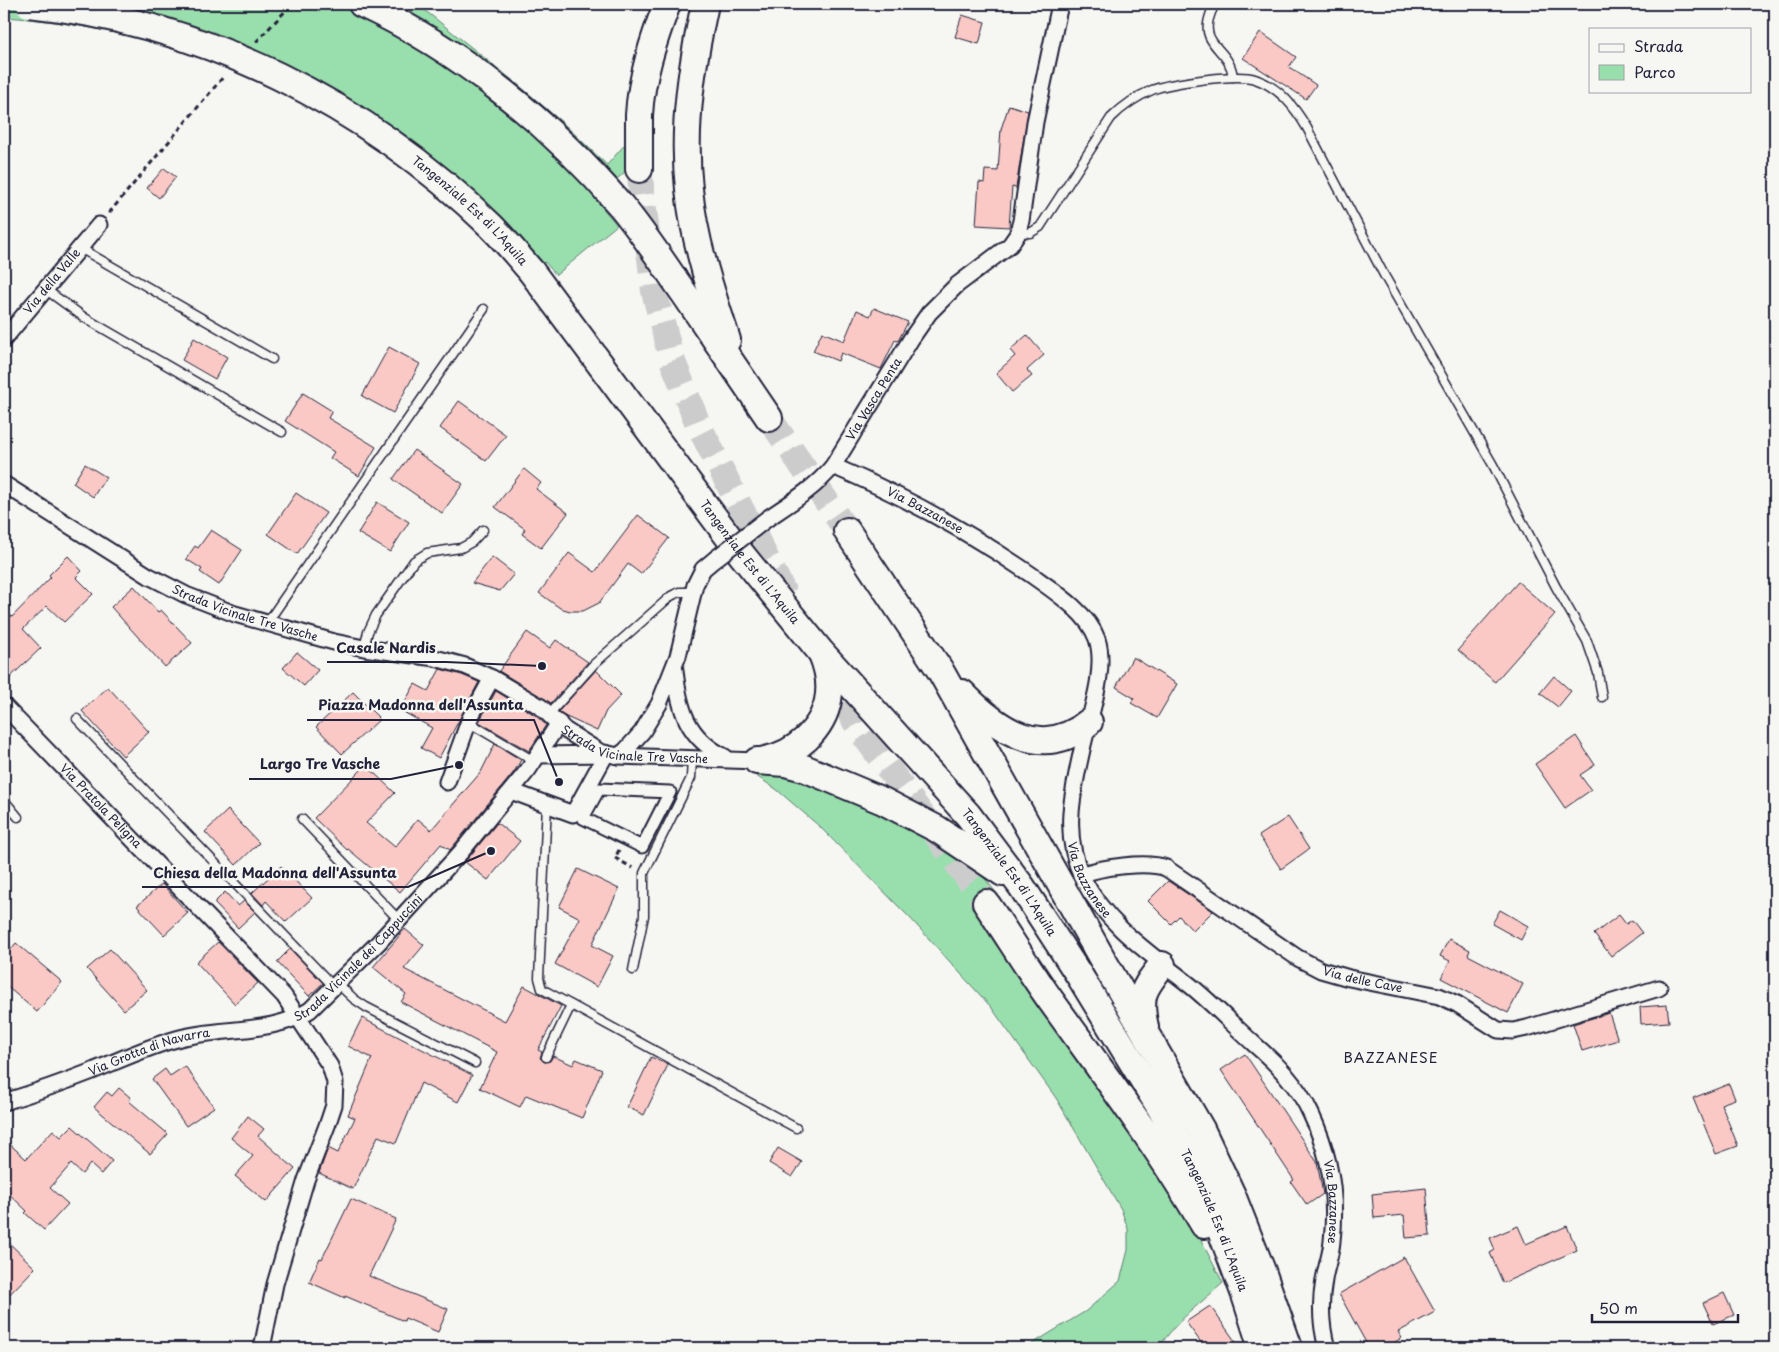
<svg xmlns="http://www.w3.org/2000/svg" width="1779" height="1352" font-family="'Playpen Sans',sans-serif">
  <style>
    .green { fill: #99dfad; stroke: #5e8074 }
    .building { fill: #fac9c6; stroke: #22223b }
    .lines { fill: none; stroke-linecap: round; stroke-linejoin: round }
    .trunk-tunnel { stroke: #cccccd; stroke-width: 26; stroke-dasharray: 26 13; stroke-linecap: butt }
    .service-casing { stroke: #22223b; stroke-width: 11 }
    .pedestrian-casing { stroke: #22223b; stroke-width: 15 }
    .minor-casing { stroke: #22223b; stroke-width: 19 }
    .trunk-casing { stroke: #22223b; stroke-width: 30 }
    .path { stroke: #22223b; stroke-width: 3; stroke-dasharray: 5 4; stroke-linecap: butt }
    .service { stroke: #f6f6f2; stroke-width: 8 }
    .pedestrian { stroke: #f6f6f2; stroke-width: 11 }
    .minor { stroke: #f6f6f2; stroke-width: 15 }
    .trunk { stroke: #f6f6f2; stroke-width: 26 }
    .minor-bridge-casing { stroke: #22223b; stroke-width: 19; stroke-linecap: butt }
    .trunk-bridge-casing { stroke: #22223b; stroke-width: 30; stroke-linecap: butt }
    .minor-bridge { stroke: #f6f6f2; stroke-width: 15 }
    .trunk-bridge { stroke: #f6f6f2; stroke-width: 26 }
    .labels { text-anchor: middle; stroke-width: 5; stroke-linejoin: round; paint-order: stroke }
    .street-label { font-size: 12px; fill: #22223b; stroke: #f6f6f2 }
    .neighbourhood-label { font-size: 14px; letter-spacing: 1px; fill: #22223b; stroke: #f6f6f2 }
    .leader { fill: none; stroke: #22223b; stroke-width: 2 }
    .callout-dot { fill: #22223b; stroke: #f6f6f2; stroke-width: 2 }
    .callout-label { font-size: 14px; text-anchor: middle; font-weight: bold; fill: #22223b; stroke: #f6f6f2; stroke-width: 5; stroke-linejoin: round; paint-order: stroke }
  </style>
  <rect width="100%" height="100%" fill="#f6f6f2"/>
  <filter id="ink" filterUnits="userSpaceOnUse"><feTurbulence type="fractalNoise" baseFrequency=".02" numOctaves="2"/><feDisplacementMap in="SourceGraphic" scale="10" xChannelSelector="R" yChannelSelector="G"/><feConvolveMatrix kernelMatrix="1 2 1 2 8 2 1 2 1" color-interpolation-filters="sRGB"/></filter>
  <g filter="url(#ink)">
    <!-- green -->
    <g class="green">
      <path d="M 4,4 L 417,4 L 521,87 L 563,123 L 607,165 L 627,142 L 627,170 L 595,199 L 617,225 L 556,275 L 545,262 L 521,281 C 487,241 447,198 405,167 C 288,81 149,26 4,17 Z"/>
      <path d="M 750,772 L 782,772 L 850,793 L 973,864 L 998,895 L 975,907 L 1181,1201 L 1223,1283 C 1201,1303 1174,1322 1159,1348 L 1029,1348 L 1032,1344 L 1086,1311 L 1120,1281 L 1128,1250 L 1128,1229 L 1121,1209 L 1056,1098 L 991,1007 L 910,918 L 819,826 L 776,789 Z"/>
    </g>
    <!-- building -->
    <g class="building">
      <path d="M 962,15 L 985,22 L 979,44 L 955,37 Z"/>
      <path d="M 1260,32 L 1296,57 L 1289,67 L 1316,85 L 1306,99 L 1243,58 Z"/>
      <path d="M 1009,105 L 1028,111 L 1016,188 L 1012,187 L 1009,227 L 976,225 L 979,182 L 984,183 L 985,170 L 998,171 L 1001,129 Z"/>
      <path d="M 164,168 L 176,177 L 159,198 L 147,188 Z"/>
      <path d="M 874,308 L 908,322 L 898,341 L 895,340 L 881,369 L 841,353 L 838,361 L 813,351 L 822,332 L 844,341 L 857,310 L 870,316 Z"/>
      <path d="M 1027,335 L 1044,355 L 1027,370 L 1032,376 L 1012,392 L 996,373 L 1015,356 L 1010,350 Z"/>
      <path d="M 194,338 L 227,357 L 215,379 L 182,360 Z"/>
      <path d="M 389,347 L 420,364 L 393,413 L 362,396 Z"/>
      <path d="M 303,393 L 332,411 L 328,418 L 376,447 L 359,476 L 330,458 L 334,452 L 285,421 Z"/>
      <path d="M 459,401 L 506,435 L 486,461 L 440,428 Z"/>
      <path d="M 414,450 L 463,484 L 442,513 L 393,479 Z"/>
      <path d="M 85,464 L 106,477 L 93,497 L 73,483 Z"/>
      <path d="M 524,469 L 541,483 L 536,489 L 568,513 L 541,548 L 522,534 L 525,529 L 495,507 Z"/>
      <path d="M 296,493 L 326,513 L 297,554 L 268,534 Z"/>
      <path d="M 377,502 L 409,522 L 390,552 L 358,533 Z"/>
      <path d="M 638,515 L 669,538 L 641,574 L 628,564 L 599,603 L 583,611 L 570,611 L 560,608 L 539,593 L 569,553 L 595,572 Z"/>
      <path d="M 211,530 L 242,550 L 219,585 L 200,572 L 202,569 L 186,559 L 195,546 L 198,548 Z"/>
      <path d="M 68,556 L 82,571 L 76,577 L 93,594 L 64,622 L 47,606 L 23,629 L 41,648 L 4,683 L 4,608 L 12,617 L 51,577 L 49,575 Z"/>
      <path d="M 492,557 L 514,574 L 500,591 L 472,583 Z"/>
      <path d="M 1518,582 L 1555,614 L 1495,682 L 1458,650 Z"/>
      <path d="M 134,586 L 158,612 L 161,610 L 192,643 L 165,667 L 111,607 Z"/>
      <path d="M 527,632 L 550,648 L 556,640 L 588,662 L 551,703 L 499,671 Z"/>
      <path d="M 297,652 L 318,670 L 304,686 L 283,668 Z"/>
      <path d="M 1133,657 L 1177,684 L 1157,718 L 1131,703 L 1134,698 L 1116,687 Z"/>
      <path d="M 440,669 L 462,675 L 479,682 L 439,758 L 421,748 L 432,728 L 400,710 L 415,684 L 428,691 Z"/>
      <path d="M 596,670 L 621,695 L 606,711 L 597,731 L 562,715 L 559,711 Z"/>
      <path d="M 1554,676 L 1571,691 L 1558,707 L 1540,693 Z"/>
      <path d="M 108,687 L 149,732 L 123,756 L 82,711 Z"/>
      <path d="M 496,691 L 535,715 L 546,725 L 529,751 L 479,722 Z"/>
      <path d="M 353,692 L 380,719 L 342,754 L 316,727 Z"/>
      <path d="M 1576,736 L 1595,765 L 1580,775 L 1591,790 L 1565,808 L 1535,764 Z"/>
      <path d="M 495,744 L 521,760 L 514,772 L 450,850 L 441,844 L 400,892 L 348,849 L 347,850 L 314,818 L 366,765 L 395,793 L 366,823 L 395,847 L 418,819 L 431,830 L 481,772 Z"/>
      <path d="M 228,810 L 259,843 L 236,865 L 205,832 Z"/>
      <path d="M 1288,817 L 1309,849 L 1281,869 L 1259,836 Z"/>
      <path d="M 497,823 L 520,841 L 488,880 L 465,862 Z"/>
      <path d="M 281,866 L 312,898 L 286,922 L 266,901 L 263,905 L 252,893 Z"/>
      <path d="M 578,869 L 619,889 L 592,945 L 613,956 L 597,987 L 555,964 L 580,918 L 559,907 Z"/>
      <path d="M 1168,881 L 1213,911 L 1193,931 L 1179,916 L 1171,924 L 1148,901 Z"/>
      <path d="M 162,884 L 188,913 L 164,935 L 137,906 Z"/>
      <path d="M 225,892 L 238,906 L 244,901 L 255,912 L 238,928 L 214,903 Z"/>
      <path d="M 1500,910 L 1528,926 L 1521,940 L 1492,924 Z"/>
      <path d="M 1619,915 L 1626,924 L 1632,920 L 1642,933 L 1611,956 L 1594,934 Z"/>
      <path d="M 405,929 L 424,945 L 404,969 L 505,1021 L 524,986 L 561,1006 L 538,1050 L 542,1052 L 540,1058 L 544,1062 L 550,1061 L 553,1056 L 573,1065 L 576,1059 L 602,1070 L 582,1118 L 526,1095 L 520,1107 L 480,1088 L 497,1052 L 401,1002 L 406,994 L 373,967 Z"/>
      <path d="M 1449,939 L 1470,950 L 1468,955 L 1523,984 L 1508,1013 L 1441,978 L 1450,961 L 1440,956 Z"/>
      <path d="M 218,942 L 258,983 L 235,1004 L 196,962 Z"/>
      <path d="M 16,943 L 62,982 L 37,1012 L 4,984 L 4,958 Z"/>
      <path d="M 110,949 L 147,990 L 124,1010 L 87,969 Z"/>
      <path d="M 290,949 L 323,983 L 309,996 L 277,962 Z"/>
      <path d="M 1667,1005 L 1669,1022 L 1641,1024 L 1640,1007 Z"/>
      <path d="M 1609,1013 L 1618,1040 L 1582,1051 L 1573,1024 Z"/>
      <path d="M 362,1018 L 472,1075 L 458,1102 L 421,1083 L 396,1143 L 378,1136 L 353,1189 L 319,1173 L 328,1148 L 338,1153 L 355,1118 L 348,1115 L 372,1058 L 348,1046 Z"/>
      <path d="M 1245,1054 L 1317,1162 L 1323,1194 L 1307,1205 L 1291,1182 L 1294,1180 L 1221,1070 Z"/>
      <path d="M 651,1057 L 668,1065 L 644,1115 L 627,1107 Z"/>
      <path d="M 185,1066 L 214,1107 L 186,1126 L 152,1079 L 165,1069 L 170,1076 Z"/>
      <path d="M 1729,1084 L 1735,1099 L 1721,1104 L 1738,1146 L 1716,1154 L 1693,1098 Z"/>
      <path d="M 119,1088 L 131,1098 L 129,1101 L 168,1134 L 150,1154 L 94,1107 L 107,1092 L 112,1096 Z"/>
      <path d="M 248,1116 L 264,1129 L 258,1136 L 295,1169 L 266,1202 L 235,1176 L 253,1156 L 231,1138 Z"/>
      <path d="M 72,1126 L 112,1161 L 101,1174 L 90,1164 L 82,1174 L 71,1164 L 50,1188 L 68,1204 L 44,1230 L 25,1213 L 27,1211 L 4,1189 L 4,1139 L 26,1159 L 53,1130 L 61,1137 Z"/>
      <path d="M 778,1148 L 802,1162 L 792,1177 L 769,1163 Z"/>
      <path d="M 1426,1188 L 1430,1236 L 1406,1238 L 1404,1215 L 1374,1218 L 1372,1194 Z"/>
      <path d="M 351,1199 L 396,1219 L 369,1276 L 448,1309 L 438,1332 L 405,1318 L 404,1321 L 345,1296 L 345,1298 L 309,1282 L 320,1258 L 322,1259 Z"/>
      <path d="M 1518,1226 L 1526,1244 L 1567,1226 L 1577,1250 L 1503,1283 L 1490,1253 L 1495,1250 L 1490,1238 Z"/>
      <path d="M 4,1238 L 35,1268 L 4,1300 Z"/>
      <path d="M 1404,1257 L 1435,1312 L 1398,1332 L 1402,1338 L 1384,1348 L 1369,1348 L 1339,1294 Z"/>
      <path d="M 1724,1293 L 1734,1315 L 1713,1324 L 1703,1303 Z"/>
      <path d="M 1210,1306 L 1240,1348 L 1205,1348 L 1186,1322 Z"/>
    </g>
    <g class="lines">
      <!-- trunk-tunnel -->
      <g class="trunk-tunnel">
        <path d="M 639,169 L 654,291 L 671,357 L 698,424 L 788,601"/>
        <path d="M 769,418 L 847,531"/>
        <path d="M 825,668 L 858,727 L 986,903"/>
      </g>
      <defs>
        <g id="service">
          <path d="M 1215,4 C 1192,47 1230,45 1233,77"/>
          <path d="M 1018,232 L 1030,233 L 1040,227 L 1111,118 C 1122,107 1138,96 1152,90 C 1169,83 1237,73 1255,79 C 1279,87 1294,106 1307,128 L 1384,275 L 1493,465 L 1556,587 L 1587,641 L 1598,673 L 1602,697"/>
          <path d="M 80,248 L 272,359"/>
          <path d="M 45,289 L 85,318 L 282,432"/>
          <path d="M 267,623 L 484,309"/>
          <path d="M 364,648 L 368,632 L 376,615 L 414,561 L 427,553 L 461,548 L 472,542 L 483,530"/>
          <path d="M 549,714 L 594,664 L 671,596 L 679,592 L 693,592"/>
          <path d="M 77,719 L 334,987"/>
          <path d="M 468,722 L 534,761"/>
          <path d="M 4,800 L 18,817"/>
          <path d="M 547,804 L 539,978 L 542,989 L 796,1128"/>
          <path d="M 302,819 L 399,920"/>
          <path d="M 633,970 L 644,916 L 644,873 L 691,778 L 692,758"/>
          <path d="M 337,983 L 354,999 L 366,1007 L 475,1063"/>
          <path d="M 546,1057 L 571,1005"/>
        </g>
        <path id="pedestrian" d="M 599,789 L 670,792 L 642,847 L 583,818 Z"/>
        <g id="minor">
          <path id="s1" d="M 4,339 L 99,225"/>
          <path id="s2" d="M 833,466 C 906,497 968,531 1033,576 C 1054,591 1088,613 1097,639 C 1107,669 1090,715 1083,745 C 1073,792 1061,833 1083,879 C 1107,926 1151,954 1191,986 C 1213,1004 1233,1025 1254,1044 C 1277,1064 1298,1085 1311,1114 C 1330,1154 1337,1197 1332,1241 C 1331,1255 1326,1267 1324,1280 C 1320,1302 1321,1327 1327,1348"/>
          <path id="s3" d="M 4,484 L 149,576 L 186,595 L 235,614 L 334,642 L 364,648 L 435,658 L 465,666 L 492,678 L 541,707 L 565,730 L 600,752 L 618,756 L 757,761"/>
          <path id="s4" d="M 768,518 C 792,502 815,488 833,466 L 911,339 L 929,313 L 957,285 L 1010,245 L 1017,235 L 1021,221 L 1035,122 L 1060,4"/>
          <path d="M 675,670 C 679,709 687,738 725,757"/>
          <path id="s5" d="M 4,706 L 284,996 L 330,1066 L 335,1082 L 334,1105 L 328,1123 L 306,1180 L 275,1284 L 262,1348"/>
          <path d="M 618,756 L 625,751 L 642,732 L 659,704 L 678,656 L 695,585 L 703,569 L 715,559"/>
          <path d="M 447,782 L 470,718 L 492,678"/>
          <path d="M 511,791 L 573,814 L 606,754 L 538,755"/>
          <path id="s6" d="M 1081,875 C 1100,867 1147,861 1166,868 L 1298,958 L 1321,970 L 1349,978 L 1439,996 L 1457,1004 L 1498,1030 L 1513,1031 L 1527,1028 L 1659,988"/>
          <path id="s7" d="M 4,1102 C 33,1093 62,1083 90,1072 C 120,1060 149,1046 180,1038 C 222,1027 274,1034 310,1010 L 378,943 L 461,852 L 528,770 L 559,723"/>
        </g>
        <g id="trunk">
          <path d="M 362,4 C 461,50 551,124 622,207 C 645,235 665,266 686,296 C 714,337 741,377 769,418"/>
          <path d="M 705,4 C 692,64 682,127 689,189 C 694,241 711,291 727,340"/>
          <path d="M 639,169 C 639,151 639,133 639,115 C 641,77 654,39 667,4"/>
          <path id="s8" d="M 531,271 L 742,555 L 820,651 L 968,815 L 1022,887 L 1079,975 L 1161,1109 L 1199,1179 L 1221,1231 L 1245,1295 L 1262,1348"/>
          <path d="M 847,531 L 940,670 L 1104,962 L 1201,1129 L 1232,1195 L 1262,1271 L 1289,1348"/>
          <path d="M 962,693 C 997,729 1042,762 1089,722"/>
          <path d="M 765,760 C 781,757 794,750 806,739 C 831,715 835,685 822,654"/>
          <path d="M 757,761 L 785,763 L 804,768 L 883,801 L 937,829 L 1003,873"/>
          <path d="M 986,903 C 1007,934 1027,967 1049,998 C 1102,1072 1158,1146 1204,1225"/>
          <path d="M 1145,1027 C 1138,996 1143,989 1162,965"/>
        </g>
      </defs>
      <!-- service casing -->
      <use href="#service" class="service-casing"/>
      <!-- pedestrian casing -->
      <use href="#pedestrian" class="pedestrian-casing"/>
      <!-- minor casing -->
      <use href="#minor" class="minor-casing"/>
      <!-- trunk casing -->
      <use href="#trunk" class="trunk-casing"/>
      <!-- path -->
      <g class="path">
        <path d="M 256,42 L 292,4"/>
        <path d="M 109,213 L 224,76"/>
        <path d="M 619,850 L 615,858 L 633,868"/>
      </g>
      <!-- service -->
      <use href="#service" class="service"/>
      <!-- pedestrian -->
      <use href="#pedestrian" class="pedestrian"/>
      <!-- minor -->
      <use href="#minor" class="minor"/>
      <!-- trunk -->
      <use href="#trunk" class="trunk"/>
      <defs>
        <path id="minor-bridge" d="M 715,559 L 768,518"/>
        <g id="trunk-bridge">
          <path id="s9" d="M 29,4 C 203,22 366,104 491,226 C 505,240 518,256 531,271"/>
        </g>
      </defs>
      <!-- minor-bridge casing -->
      <use href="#minor-bridge" class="minor-bridge-casing"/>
      <!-- trunk-bridge casing -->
      <use href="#trunk-bridge" class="trunk-bridge-casing"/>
      <!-- minor-bridge -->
      <use href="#minor-bridge" class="minor-bridge"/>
      <!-- trunk-bridge -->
      <use href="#trunk-bridge" class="trunk-bridge"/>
    </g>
  </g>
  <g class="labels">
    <!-- street labels -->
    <g class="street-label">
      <text dy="4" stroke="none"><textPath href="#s9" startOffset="496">Tangenziale Est di L'Aquila</textPath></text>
      <text dy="4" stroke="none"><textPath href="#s1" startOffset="75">Via della Valle</textPath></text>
      <text dy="4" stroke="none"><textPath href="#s4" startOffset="162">Via Vasca Penta</textPath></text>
      <text dy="4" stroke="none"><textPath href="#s2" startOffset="102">Via Bazzanese</textPath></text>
      <text dy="4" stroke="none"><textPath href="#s8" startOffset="364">Tangenziale Est di L'Aquila</textPath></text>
      <text dy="4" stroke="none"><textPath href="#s3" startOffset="275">Strada Vicinale Tre Vasche</textPath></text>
      <text dy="4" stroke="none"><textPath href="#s3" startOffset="695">Strada Vicinale Tre Vasche</textPath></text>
      <text dy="4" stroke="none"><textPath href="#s5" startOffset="139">Via Pratola Peligna</textPath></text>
      <text dy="4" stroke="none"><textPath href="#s8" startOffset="769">Tangenziale Est di L'Aquila</textPath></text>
      <text dy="4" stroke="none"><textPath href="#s2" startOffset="568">Via Bazzanese</textPath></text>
      <text dy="4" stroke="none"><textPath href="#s7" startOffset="392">Strada Vicinale dei Cappuccini</textPath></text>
      <text dy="4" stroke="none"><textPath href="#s6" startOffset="315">Via delle Cave</textPath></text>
      <text dy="4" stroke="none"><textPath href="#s7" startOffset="154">Via Grotta di Navarra</textPath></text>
      <text dy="4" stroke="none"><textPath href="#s2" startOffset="986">Via Bazzanese</textPath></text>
      <text dy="4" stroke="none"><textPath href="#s8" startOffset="1174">Tangenziale Est di L'Aquila</textPath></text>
    </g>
    <!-- neighbourhood labels -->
    <g class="neighbourhood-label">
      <text x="1391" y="1063">BAZZANESE</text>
    </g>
  </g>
  <!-- callouts -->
  <path class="leader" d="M542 666L446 662H327M559 782L534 720H307M459 765L391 779H249M491 851L408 887H142"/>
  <g class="callout-dot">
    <circle cx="542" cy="666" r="5"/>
    <circle cx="559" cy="782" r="5"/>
    <circle cx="459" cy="765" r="5"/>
    <circle cx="491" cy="851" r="5"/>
  </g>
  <g class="callout-label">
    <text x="386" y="653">Casale Nardis</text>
    <text x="421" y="710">Piazza Madonna dell'Assunta</text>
    <text x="320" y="769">Largo Tre Vasche</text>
    <text x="275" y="878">Chiesa della Madonna dell'Assunta</text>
  </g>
  <!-- margin -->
  <rect width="1779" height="1352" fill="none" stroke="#f6f6f2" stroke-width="20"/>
  <rect x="10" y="10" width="1759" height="1332" fill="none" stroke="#22223b" stroke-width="2" filter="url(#ink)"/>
  <!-- legend -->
  <rect x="1589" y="28" width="162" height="65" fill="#f6f6f2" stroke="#a1a1a9"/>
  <rect x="1599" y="44" width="25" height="8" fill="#f6f6f2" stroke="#a1a1a9"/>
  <text x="1634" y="52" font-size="15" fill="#22223b">Strada</text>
  <rect x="1599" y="65" width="25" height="15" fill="#99dfad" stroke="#a1a1a9"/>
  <text x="1634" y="78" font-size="15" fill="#22223b">Parco</text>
  <!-- scale -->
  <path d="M1592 1314v8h146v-8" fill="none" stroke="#22223b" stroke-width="2.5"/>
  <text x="1599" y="1314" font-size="15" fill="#22223b" stroke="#f6f6f2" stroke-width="4" paint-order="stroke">50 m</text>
</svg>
